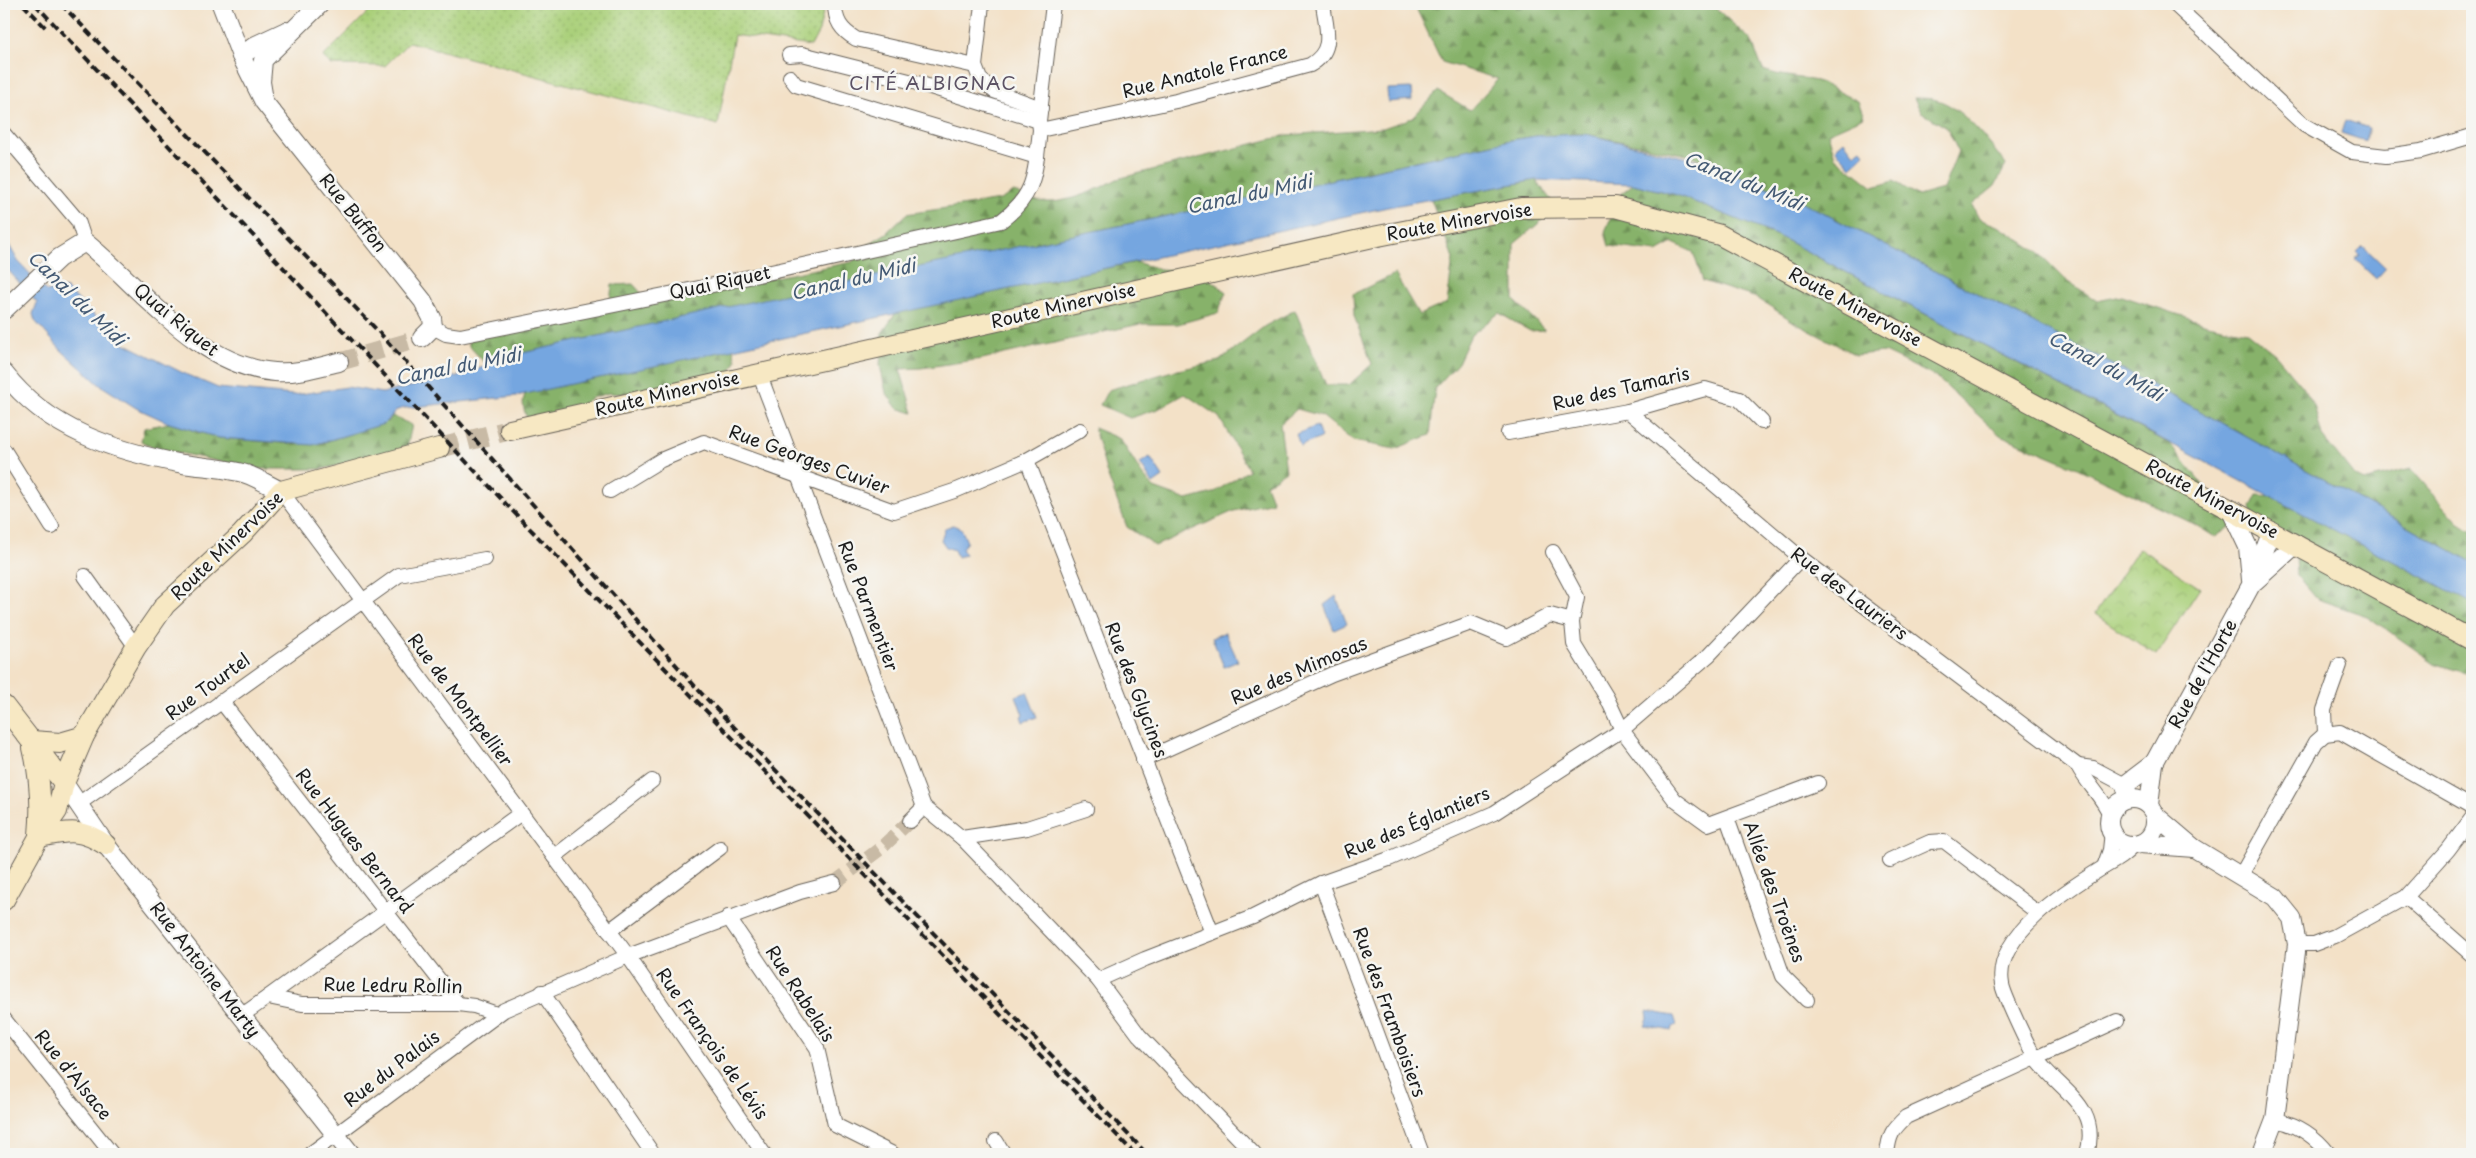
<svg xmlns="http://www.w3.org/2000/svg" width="2476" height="1158" font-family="'Playpen Sans',sans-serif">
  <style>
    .grass { fill: url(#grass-dots); stroke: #63764b }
    .forest { fill: url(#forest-firs); stroke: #526743 }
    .park { fill: url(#park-crowns); stroke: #63764b }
    .water { fill: #75a6e0; stroke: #48617e }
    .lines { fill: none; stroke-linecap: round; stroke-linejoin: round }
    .minor-tunnel { stroke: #c8baa5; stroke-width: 14; stroke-dasharray: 14 7; stroke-linecap: butt }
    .tertiary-tunnel { stroke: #c8baa5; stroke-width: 18; stroke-dasharray: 18 9; stroke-linecap: butt }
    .secondary-tunnel { stroke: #c8baa5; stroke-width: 20; stroke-dasharray: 20 10; stroke-linecap: butt }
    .minor-casing { stroke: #676158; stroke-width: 16 }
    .tertiary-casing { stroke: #676158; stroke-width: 20 }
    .secondary-casing { stroke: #676158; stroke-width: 22 }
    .minor { stroke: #fff; stroke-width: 14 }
    .tertiary { stroke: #fff; stroke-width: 18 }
    .secondary { stroke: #f7e8c3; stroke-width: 20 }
    .rail { stroke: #1c1c1c; stroke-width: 4; stroke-dasharray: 8 4; stroke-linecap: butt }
    .labels { text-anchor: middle; stroke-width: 5; stroke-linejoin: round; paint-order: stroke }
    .street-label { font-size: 18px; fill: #1c1c1c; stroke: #f6f6f2 }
    .neighbourhood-label { font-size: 19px; letter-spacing: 1px; fill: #5c5264; stroke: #f6f6f2 }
    .water-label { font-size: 19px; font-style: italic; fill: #445a74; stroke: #f6f6f2 }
  </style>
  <defs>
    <pattern id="grass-dots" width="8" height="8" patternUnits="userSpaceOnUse" patternTransform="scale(1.25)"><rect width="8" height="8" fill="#aad07a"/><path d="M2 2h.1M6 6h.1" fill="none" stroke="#92b269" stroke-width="1.8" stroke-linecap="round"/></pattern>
    <pattern id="forest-firs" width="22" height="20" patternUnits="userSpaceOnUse" patternTransform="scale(1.25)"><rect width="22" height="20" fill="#87b26a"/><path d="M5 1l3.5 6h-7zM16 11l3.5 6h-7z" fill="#6e9056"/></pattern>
    <pattern id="park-crowns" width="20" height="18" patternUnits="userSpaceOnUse" patternTransform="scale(1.25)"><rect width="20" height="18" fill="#aad07a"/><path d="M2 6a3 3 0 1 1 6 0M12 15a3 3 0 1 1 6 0" fill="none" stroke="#92b269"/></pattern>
  </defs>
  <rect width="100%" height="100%" fill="#f6f6f2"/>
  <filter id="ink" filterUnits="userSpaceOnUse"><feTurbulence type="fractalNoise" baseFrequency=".02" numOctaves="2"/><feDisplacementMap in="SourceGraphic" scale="10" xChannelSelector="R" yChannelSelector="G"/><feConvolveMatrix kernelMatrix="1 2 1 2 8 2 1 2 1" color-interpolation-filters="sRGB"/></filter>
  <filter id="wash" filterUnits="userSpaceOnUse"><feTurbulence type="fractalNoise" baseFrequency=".0096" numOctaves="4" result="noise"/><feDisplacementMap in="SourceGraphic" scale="20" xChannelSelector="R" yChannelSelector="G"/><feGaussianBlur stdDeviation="1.12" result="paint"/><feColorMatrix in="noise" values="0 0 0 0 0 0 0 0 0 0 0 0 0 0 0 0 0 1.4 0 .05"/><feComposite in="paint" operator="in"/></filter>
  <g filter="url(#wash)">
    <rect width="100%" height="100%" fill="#f3e1c7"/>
    <!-- grass -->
    <path class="grass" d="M 376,4 L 825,4 L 819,31 L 811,46 L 734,35 L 718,125 L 409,42 L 385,66 L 332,65 L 323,57 Z"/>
    <!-- forest -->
    <g class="forest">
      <path d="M 1414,4 L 1711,4 L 1751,40 L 1763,70 L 1776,74 L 1817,81 L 1858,101 L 1864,117 L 1828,133 L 1835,157 L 1873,187 L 1894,181 L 1918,196 L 1943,189 L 1958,151 L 1947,128 L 1921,112 L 1914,98 C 1921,98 1930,98 1937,100 C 1963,107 1990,144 2006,165 L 1995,186 L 1972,205 L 1979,219 L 2000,227 L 2038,252 L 2065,279 L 2097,301 L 2122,296 L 2207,324 L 2247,332 L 2275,354 L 2303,387 L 2314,405 L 2322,436 L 2354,476 L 2364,481 L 2411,469 L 2458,522 L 2472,531 L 2472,562 L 2180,400 L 1797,199 L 1692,156 L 1585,134 L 1536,136 L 1506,141 L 1201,209 L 773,298 L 509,356 L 487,365 L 469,346 L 468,339 L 609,311 L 612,285 L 633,284 L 643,295 L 744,283 L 852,262 L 870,243 L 885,234 L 906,214 L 1000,200 L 1014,192 C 1022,195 1031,200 1039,201 C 1061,206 1098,190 1117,179 L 1287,135 L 1383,128 L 1412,118 L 1438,91 L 1470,110 L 1498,79 L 1442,62 Z"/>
      <path d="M 1536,180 L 1557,208 L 1514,244 L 1514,300 L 1545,330 L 1530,331 L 1499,313 L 1471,335 L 1458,363 L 1435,388 L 1430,435 L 1395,449 L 1353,441 L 1322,416 L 1297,409 L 1280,424 L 1286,471 L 1266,484 L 1273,502 L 1234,511 L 1155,546 L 1127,527 L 1107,474 L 1094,428 L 1120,439 L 1142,474 L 1154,488 L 1187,500 L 1213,493 L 1249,470 L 1219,417 L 1185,394 L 1158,409 L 1130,418 L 1100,405 L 1108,390 L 1169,372 L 1219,361 L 1265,326 L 1295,310 L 1326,385 L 1349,385 L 1372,364 L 1354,316 L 1353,294 L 1395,274 L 1419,315 L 1447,303 L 1453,258 L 1431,199 Z"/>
      <path d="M 1633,184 L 1677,195 L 1778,236 L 2170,444 L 2235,524 L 2215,537 L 2194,524 L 2073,466 L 2000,435 L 1936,377 L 1884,352 L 1856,355 L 1797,324 L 1757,298 L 1703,281 L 1693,252 L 1673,243 L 1657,252 L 1609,246 L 1605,232 L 1620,195 Z"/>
      <path d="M 1135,262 L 1160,269 L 1201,272 L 1226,292 L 1218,313 L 1178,324 L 1140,324 L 982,359 L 921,368 L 900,369 L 913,413 L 897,408 L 886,393 L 880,365 L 882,333 L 896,313 Z"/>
      <path d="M 733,348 L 736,361 L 730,373 L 633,395 L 609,393 L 591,398 L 573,411 L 528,421 C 525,413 520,402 526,393 Z"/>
      <path d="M 392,416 L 412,425 L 406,452 L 321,469 L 254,469 L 152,447 L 141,441 L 144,428 L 169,423 L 219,438 L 294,444 L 325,442 L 389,421 Z"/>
      <path d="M 2257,495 L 2270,496 L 2472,603 L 2472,675 L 2436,664 L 2367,616 L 2317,599 L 2297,576 L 2296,557 L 2257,534 L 2251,507 Z"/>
    </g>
    <!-- park -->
    <path class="park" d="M 2139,548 L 2200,588 L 2156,655 L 2095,614 Z"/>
    <!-- water -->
    <g class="water">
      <path d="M 1411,88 L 1412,100 L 1388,102 L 1387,89 Z"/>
      <path d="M 2345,120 L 2369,128 L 2365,141 L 2341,133 Z"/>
      <path d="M 1585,134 L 1696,160 L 1797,199 L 2180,400 L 2472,562 L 2472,603 L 1778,236 L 1677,195 L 1633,184 L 1536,180 L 1388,207 L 516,396 L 405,408 L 397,410 L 384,424 L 313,445 L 219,438 L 169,423 L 136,408 L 100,385 L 61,350 L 35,321 L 33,314 L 37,303 L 9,271 L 4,268 L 4,236 L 18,261 L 47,292 L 61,288 L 67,289 L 122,342 L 185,374 L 218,388 L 294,395 L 347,387 L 382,393 L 466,374 L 509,356 L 768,298 L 1201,209 L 1506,141 L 1536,136 Z"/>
      <path d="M 1844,141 L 1854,154 L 1861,149 L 1865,154 L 1851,167 L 1835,149 Z"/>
      <path d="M 2363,246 L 2386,268 L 2376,279 L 2355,259 L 2360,255 L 2357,252 Z"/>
      <path d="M 1317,426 L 1321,438 L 1300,446 L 1296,434 Z"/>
      <path d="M 1150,457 L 1163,477 L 1153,484 L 1140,463 Z"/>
      <path d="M 953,525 L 961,528 L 967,542 L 962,548 L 965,555 L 957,557 L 954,550 L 946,547 L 941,540 L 945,528 Z"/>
      <path d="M 1336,596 L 1347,624 L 1334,630 L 1324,605 Z"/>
      <path d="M 1225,632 L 1238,661 L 1224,667 L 1212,638 Z"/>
      <path d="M 1027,692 L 1037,717 L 1023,722 L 1021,716 L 1023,715 L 1016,696 Z"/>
      <path d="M 1647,1011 L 1674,1016 L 1677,1025 L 1673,1027 L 1672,1031 L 1645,1026 L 1648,1019 Z"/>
    </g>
  </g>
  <g filter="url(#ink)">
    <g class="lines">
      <!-- minor-tunnel -->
      <path class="minor-tunnel" d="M 834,883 L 880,849 L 910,821"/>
      <!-- tertiary-tunnel -->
      <path class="tertiary-tunnel" d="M 339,362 L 422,338"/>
      <!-- secondary-tunnel -->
      <path class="secondary-tunnel" d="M 439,448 L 510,430"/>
      <defs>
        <g id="minor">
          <path d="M 835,4 C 835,21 841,30 856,39 L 975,66"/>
          <path d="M 982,4 L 975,66 L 980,79 L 994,91 L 1041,108"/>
          <path d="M 2174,4 L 2304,125 L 2352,152 L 2386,156 L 2421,151 L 2472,136"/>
          <path d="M 789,55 L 802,54 L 921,84 L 1039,121"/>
          <path d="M 790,77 L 796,85 L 1037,157"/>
          <path d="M 1040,130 L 1176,101 L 1310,65 C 1336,50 1326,29 1323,4"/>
          <path d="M 4,134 L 78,221 L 85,242"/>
          <path d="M 433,327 L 446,334 L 460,336 L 704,287 L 1001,221 C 1037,194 1035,171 1040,130 L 1039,121 L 1053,4"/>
          <path d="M 759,373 L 924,807 L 962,838 L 1098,980 L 1139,1035 L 1254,1154"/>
          <path d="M 1628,411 L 1801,558 L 2078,766 C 2087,784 2103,797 2110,815"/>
          <path d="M 1508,433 L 1628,411 L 1705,389 L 1739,399 L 1762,422"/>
          <path d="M 4,450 L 52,527"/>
          <path d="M 1027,460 L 1212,933"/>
          <path d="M 281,491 L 628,956 L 764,1154"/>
          <path d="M 610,491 L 661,460 L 704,442 L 894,511 L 957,490 L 1027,460 L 1080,430"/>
          <path d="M 1553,552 L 1577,597 L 1572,621 L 1574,644 L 1607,698 L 1622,730 L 1675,800 L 1708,824 L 1818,783"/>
          <path d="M 85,576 L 136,647"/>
          <path d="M 221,701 L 458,1004"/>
          <path d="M 2325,734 L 2324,710 L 2340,665"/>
          <path d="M 1143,760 L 1332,674 L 1471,623 L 1507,638 L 1550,615 L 1572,621"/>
          <path d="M 2078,766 L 2093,768 L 2125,785"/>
          <path d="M 77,805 L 399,575 L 485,559"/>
          <path d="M 1727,818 L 1783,976 L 1807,1000"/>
          <path d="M 910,821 L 924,807"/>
          <path d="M 962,838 L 1027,828 L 1086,809"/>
          <path d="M 554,857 L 652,781"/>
          <path d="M 1890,860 L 1930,842 L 1944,841 L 2038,913"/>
          <path d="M 2104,867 L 2110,850 L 2112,832"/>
          <path d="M 2241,875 L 2316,742 L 2325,734 L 2340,732 L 2472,807"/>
          <path d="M 1321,883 L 1421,1151 L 1419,1154"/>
          <path d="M 2406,897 L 2472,955"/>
          <path d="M 728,917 L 817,1048 L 835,1125 L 893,1154"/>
          <path d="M 609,931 L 720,848"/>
          <path d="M 2297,944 L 2314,944 L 2335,936 L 2406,897 L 2448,850 L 2472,818"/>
          <path d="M 1098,980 L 1145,959 L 1253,917 L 1321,883 L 1389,859 L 1494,813 L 1622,730 L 1709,655 L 1801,558"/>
          <path d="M 542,992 L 653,1154"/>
          <path d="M 268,997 L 521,813"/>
          <path d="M 241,1016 L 268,997 L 302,1004 L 458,1004 L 474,1006 L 497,1014"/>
          <path d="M 4,1019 L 112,1154"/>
          <path d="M 2275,1120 C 2297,1124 2315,1136 2329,1154"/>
          <path d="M 996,1141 L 1004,1154"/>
          <path d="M 310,1154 L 504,1010 L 628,956 L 800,892 L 834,883"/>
          <path d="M 1887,1154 C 1889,1135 1892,1130 1906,1117 L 2117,1021"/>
          <path d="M 2087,1154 C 2101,1105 2059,1091 2035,1057 C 2029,1049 2003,993 2002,984 C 1993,936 2068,889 2104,867 C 2116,860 2124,856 2134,845"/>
        </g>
        <g id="tertiary">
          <path d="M 221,4 L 241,56 L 264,102 L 423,301 L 432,318 L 433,327 L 422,338"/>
          <path d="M 241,56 L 256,45 L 286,31"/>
          <path d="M 263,94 L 261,82 L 263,60 L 320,4"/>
          <path d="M 4,310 L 59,258 L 85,242 C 141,287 199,367 275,372 C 296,374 318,367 339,362"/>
          <path d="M 4,373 C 48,430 114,451 183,464 C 203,467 226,468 246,474 C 258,478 270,486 281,491"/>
          <path d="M 2231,511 L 2248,547 L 2251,580"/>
          <path d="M 2255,581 L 2296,544"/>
          <path d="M 64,783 L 106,845 L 351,1154"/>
          <circle cx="2132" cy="822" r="23"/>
          <path d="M 2129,799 L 2125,785 L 2154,763"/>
          <path d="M 2149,805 L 2154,763 L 2251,585 L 2272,531"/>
          <path d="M 2154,814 L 2194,848 L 2275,897 L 2292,918 L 2297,944 L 2275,1120 L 2262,1154"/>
          <path d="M 2140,844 L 2194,848"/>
        </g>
        <g id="secondary">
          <path d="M 510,430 L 1373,237 L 1521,208 L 1615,207 L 1720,235 L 2472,640"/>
          <path d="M 4,706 L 64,783"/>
          <path d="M 32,741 L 60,743 L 84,736"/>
          <path d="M 33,748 C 40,777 42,805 39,835"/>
          <path d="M 39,837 C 69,831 80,828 106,845"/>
          <path d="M 4,900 L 39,837 L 57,811 L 64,783 L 84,736 L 136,647 L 165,605 L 242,534 L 281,491 L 439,448"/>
        </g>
      </defs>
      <!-- minor casing -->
      <use href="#minor" class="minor-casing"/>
      <!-- tertiary casing -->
      <use href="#tertiary" class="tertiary-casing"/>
      <!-- secondary casing -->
      <use href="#secondary" class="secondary-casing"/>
      <!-- minor -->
      <use href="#minor" class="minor"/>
      <!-- tertiary -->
      <use href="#tertiary" class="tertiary"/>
      <!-- secondary -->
      <use href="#secondary" class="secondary"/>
      <!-- rail -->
      <g class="rail">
        <path d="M 23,4 L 47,29"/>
        <path d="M 35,4 L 507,505 L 1135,1154"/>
        <path d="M 61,4 L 378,331 L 702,694 L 1147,1154"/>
      </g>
    </g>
  </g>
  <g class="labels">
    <!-- street labels -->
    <g class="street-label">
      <text transform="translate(1205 72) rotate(-14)" y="6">Rue Anatole France</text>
      <text transform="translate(353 213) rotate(51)" y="6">Rue Buffon</text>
      <text transform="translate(1459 222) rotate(-10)" y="6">Route Minervoise</text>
      <text transform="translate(720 283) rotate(-12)" y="6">Quai Riquet</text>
      <text transform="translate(1063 306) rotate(-13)" y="6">Route Minervoise</text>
      <text transform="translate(1855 307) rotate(28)" y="6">Route Minervoise</text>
      <text transform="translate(176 320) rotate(39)" y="6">Quai Riquet</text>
      <text transform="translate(1621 389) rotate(-13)" y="6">Rue des Tamaris</text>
      <text transform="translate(667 394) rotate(-13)" y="6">Route Minervoise</text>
      <text transform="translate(809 460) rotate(20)" y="6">Rue Georges Cuvier</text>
      <text transform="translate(2212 499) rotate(28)" y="6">Route Minervoise</text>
      <text transform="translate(227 546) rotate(-44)" y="6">Route Minervoise</text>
      <text transform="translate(1849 594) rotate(37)" y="6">Rue des Lauriers</text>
      <text transform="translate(868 606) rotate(69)" y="6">Rue Parmentier</text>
      <text transform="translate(1299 671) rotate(-23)" y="6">Rue des Mimosas</text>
      <text transform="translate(2203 674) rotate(-61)" y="6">Rue de l'Horte</text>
      <text transform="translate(208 687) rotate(-36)" y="6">Rue Tourtel</text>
      <text transform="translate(1136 690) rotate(69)" y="6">Rue des Glycines</text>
      <text transform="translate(460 700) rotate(53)" y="6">Rue de Montpellier</text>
      <text transform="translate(1417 823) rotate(-23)" y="6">Rue des Églantiers</text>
      <text transform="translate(354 841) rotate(52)" y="6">Rue Hugues Bernard</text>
      <text transform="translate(1774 892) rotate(70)" y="6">Allée des Troënes</text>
      <text transform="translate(205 970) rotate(52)" y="6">Rue Antoine Marty</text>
      <text transform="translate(393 986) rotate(1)" y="6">Rue Ledru Rollin</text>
      <text transform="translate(800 994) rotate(57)" y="6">Rue Rabelais</text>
      <text transform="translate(1389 1012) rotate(70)" y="6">Rue des Framboisiers</text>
      <text transform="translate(712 1044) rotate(55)" y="6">Rue François de Lévis</text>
      <text transform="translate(392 1069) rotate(-37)" y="6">Rue du Palais</text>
      <text transform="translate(73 1075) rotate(51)" y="6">Rue d'Alsace</text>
    </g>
    <!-- neighbourhood labels -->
    <g class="neighbourhood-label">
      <text x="933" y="90">CITÉ ALBIGNAC</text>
    </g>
    <!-- water labels -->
    <g class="water-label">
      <text transform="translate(1744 181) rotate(22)" y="7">Canal du Midi</text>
      <text transform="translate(1249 194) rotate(-12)" y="7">Canal du Midi</text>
      <text transform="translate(853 279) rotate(-13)" y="7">Canal du Midi</text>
      <text transform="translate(77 298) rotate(44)" y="7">Canal du Midi</text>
      <text transform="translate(458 366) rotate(-11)" y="7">Canal du Midi</text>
      <text transform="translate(2106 366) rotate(28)" y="7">Canal du Midi</text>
    </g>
  </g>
  <!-- margin -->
  <rect width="2476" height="1158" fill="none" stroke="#f6f6f2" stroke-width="20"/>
</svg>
